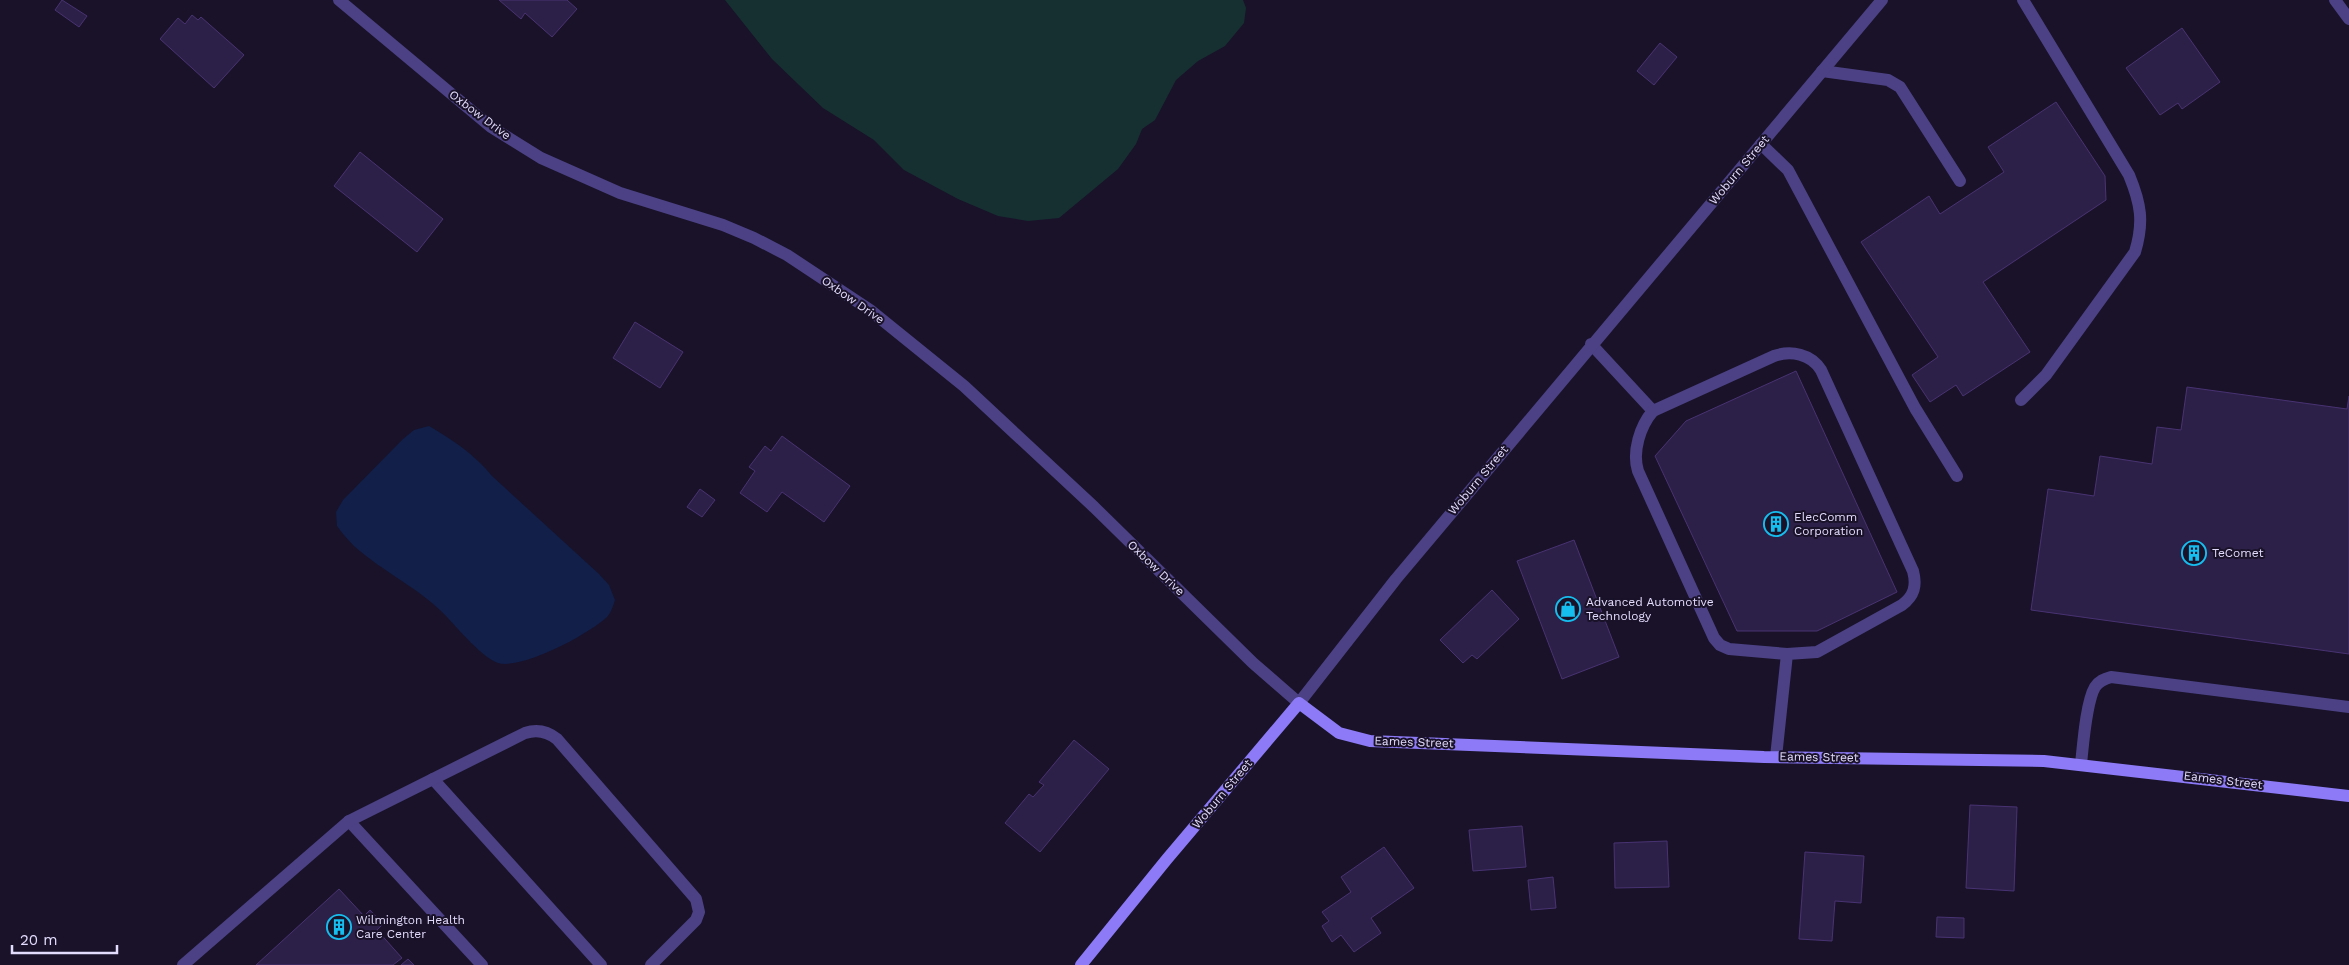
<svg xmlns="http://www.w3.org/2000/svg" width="2349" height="965" font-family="'Work Sans',sans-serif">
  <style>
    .green { fill: #163032 }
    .water { fill: #111f49 }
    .building { fill: #2d2048; stroke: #483372 }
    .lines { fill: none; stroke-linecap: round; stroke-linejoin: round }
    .service { stroke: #4c4184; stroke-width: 12 }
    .minor { stroke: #4c4184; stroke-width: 12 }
    .tertiary { stroke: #4c4184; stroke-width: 12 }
    .secondary { stroke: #8c7af6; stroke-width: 12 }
    .labels { text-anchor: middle; stroke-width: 4; stroke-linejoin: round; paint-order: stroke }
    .street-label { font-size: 12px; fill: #e4dcfd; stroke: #191229 }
    .poi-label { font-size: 12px; fill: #e4dcfd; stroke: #191229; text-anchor: start }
  </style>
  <rect width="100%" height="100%" fill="#191229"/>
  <!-- green -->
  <path class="green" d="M 725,0 L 1243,0 L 1246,8 L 1244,23 L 1225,46 L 1198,61 L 1176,80 L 1155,120 L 1142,129 L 1136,144 L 1118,169 L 1059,218 L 1028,221 L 998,216 L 958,199 L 904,170 L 874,140 L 823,108 L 772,59 Z"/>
  <!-- water -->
  <path class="water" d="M 429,426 C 453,440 474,454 492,476 L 599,574 L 609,585 L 615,600 C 613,606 611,613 607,617 C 589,634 522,670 498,663 C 483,658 458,629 447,617 C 421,589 383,572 354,546 C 348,540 342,533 337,526 L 336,512 L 343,500 L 403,439 L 414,430 Z"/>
  <!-- building -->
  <g class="building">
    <path d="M 62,0 L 87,16 L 79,27 L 55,10 Z"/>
    <path d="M 499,0 L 567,0 L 577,9 L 552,37 L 525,13 L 521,19 Z"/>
    <path d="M 192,15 L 198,20 L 201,17 L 244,55 L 214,88 L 160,39 L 178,18 L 185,24 Z"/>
    <path d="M 2182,28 L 2220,82 L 2182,109 L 2178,103 L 2160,115 L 2126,68 Z"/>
    <path d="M 1660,43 L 1677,57 L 1654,85 L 1637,71 Z"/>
    <path d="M 2056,102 L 2105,176 L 2106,200 L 1983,282 L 2030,352 L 1963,396 L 1956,385 L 1930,402 L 1912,375 L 1938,357 L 1861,242 L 1929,196 L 1940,214 L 2004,172 L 1988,147 Z"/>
    <path d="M 360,152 L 443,219 L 417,252 L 334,186 Z"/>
    <path d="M 635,322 L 683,352 L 660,388 L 613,358 Z"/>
    <path d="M 1796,371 L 1897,592 L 1817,631 L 1737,631 L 1655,456 L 1686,421 Z"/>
    <path d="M 2187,387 L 2347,409 L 2349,396 L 2349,654 L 2031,610 L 2048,489 L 2094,496 L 2100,456 L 2152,464 L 2157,427 L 2181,430 Z"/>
    <path d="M 782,436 L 850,486 L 824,522 L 782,492 L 767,512 L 740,493 L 755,471 L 749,467 L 765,446 L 771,451 Z"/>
    <path d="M 700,489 L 715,500 L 702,517 L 687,507 Z"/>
    <path d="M 1574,540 L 1619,657 L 1562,679 L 1517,561 Z"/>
    <path d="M 1492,590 L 1519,619 L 1477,659 L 1472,655 L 1463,663 L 1440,640 Z"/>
    <path d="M 1074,740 L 1109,769 L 1040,852 L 1005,823 L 1029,794 L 1033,797 L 1044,785 L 1039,782 Z"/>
    <path d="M 1970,805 L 2017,807 L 2014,891 L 1966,888 Z"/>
    <path d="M 1522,826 L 1526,867 L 1473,871 L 1469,830 Z"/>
    <path d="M 1667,841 L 1669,887 L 1615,888 L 1614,843 Z"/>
    <path d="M 1384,847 L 1414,888 L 1371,918 L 1381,933 L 1354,952 L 1341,935 L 1332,942 L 1322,926 L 1329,921 L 1322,912 L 1351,892 L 1341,877 Z"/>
    <path d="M 1805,852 L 1864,856 L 1861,903 L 1835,901 L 1832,941 L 1799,939 Z"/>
    <path d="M 1553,877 L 1556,908 L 1531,910 L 1528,880 Z"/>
    <path d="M 339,889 L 364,916 L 370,910 L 383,924 L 377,930 L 402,958 L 393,965 L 256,965 Z"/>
    <path d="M 1937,917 L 1964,918 L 1964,938 L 1936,937 Z"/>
    <path d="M 408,959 L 414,965 L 401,965 Z"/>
  </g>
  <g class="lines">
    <!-- service -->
    <g class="service">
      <path d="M 2335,0 L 2349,19"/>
      <path d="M 1822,71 L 1888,80 L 1900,87 L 1960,181"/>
      <path d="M 1761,144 L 1788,170 L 1915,408 L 1957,476"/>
      <path d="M 1591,344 L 1653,411"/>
      <path d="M 2021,400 L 2046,375 L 2135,252 C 2144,222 2141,204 2129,175 L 2023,0"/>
      <path d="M 1776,757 L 1787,654 L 1729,649 L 1720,645 L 1714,638 L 1638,471 C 1632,452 1640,426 1653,411 L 1774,356 C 1791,350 1811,354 1821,370 L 1913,571 C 1917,586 1914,596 1902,605 L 1817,652 L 1787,654"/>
      <path d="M 2081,764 C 2083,746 2086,702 2095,687 C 2099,681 2104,679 2111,677 L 2349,707"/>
      <path d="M 433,779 L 601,965"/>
      <path d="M 349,821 L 482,965"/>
      <path d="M 183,965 L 349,821 L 525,733 C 537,729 547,731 557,739 L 696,899 L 699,912 L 696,920 L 651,965"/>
    </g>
    <!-- minor -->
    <path class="minor" d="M 339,0 L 491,127 L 541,158 L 620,193 L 723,225 L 754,238 L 787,255 L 870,310 L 964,386 L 1094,507 L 1253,663 L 1299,703"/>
    <!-- tertiary -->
    <path class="tertiary" d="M 1299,703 L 1396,579 L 1882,0"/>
    <!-- secondary -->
    <path class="secondary" d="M 1081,965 L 1167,859 L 1299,703 L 1339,733 L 1370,741 L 1764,757 L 2044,761 L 2349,796"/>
  </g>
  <!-- icons -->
  <defs>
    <symbol id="building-ring" viewBox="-11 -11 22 22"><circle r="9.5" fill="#191229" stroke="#16beef" stroke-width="1.5"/><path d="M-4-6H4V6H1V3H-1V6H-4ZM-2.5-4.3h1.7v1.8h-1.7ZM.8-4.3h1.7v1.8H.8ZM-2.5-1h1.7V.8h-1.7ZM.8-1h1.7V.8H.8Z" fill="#16beef"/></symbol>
    <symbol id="shop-ring" viewBox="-11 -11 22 22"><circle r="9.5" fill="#191229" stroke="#16beef" stroke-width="1.5"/><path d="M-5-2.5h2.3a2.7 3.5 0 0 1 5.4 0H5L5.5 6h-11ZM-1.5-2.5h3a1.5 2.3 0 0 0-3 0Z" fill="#16beef"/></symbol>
  </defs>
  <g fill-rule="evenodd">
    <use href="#building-ring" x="1762" y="510" width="28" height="28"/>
    <use href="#building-ring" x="2180" y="539" width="28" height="28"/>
    <use href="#shop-ring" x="1554" y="595" width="28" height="28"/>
    <use href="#building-ring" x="325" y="913" width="28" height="28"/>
  </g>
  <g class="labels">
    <!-- street labels -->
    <g class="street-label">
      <text transform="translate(480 115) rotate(37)" y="4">Oxbow Drive</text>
      <text transform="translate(1739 170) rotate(-50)" y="4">Woburn Street</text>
      <text transform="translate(853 300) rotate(35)" y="4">Oxbow Drive</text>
      <text transform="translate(1478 480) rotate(-50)" y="4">Woburn Street</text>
      <text transform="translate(1156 568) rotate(44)" y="4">Oxbow Drive</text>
      <text transform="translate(1414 742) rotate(2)" y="4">Eames Street</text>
      <text transform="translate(1819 757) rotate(1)" y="4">Eames Street</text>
      <text transform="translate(2223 780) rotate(7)" y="4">Eames Street</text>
      <text transform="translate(1222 794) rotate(-50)" y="4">Woburn Street</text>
    </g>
    <!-- poi labels -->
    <g class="poi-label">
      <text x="1794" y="521">ElecComm<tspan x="1794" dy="14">Corporation</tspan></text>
      <text x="2212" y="557">TeComet</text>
      <text x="1586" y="606">Advanced Automotive<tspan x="1586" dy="14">Technology</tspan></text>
      <text x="356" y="924">Wilmington Health<tspan x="356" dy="14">Care Center</tspan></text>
    </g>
  </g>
  <!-- scale -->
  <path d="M12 945v8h105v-8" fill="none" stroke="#e4dcfd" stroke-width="2.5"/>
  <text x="20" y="945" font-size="15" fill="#e4dcfd" stroke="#191229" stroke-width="4" paint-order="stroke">20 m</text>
</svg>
